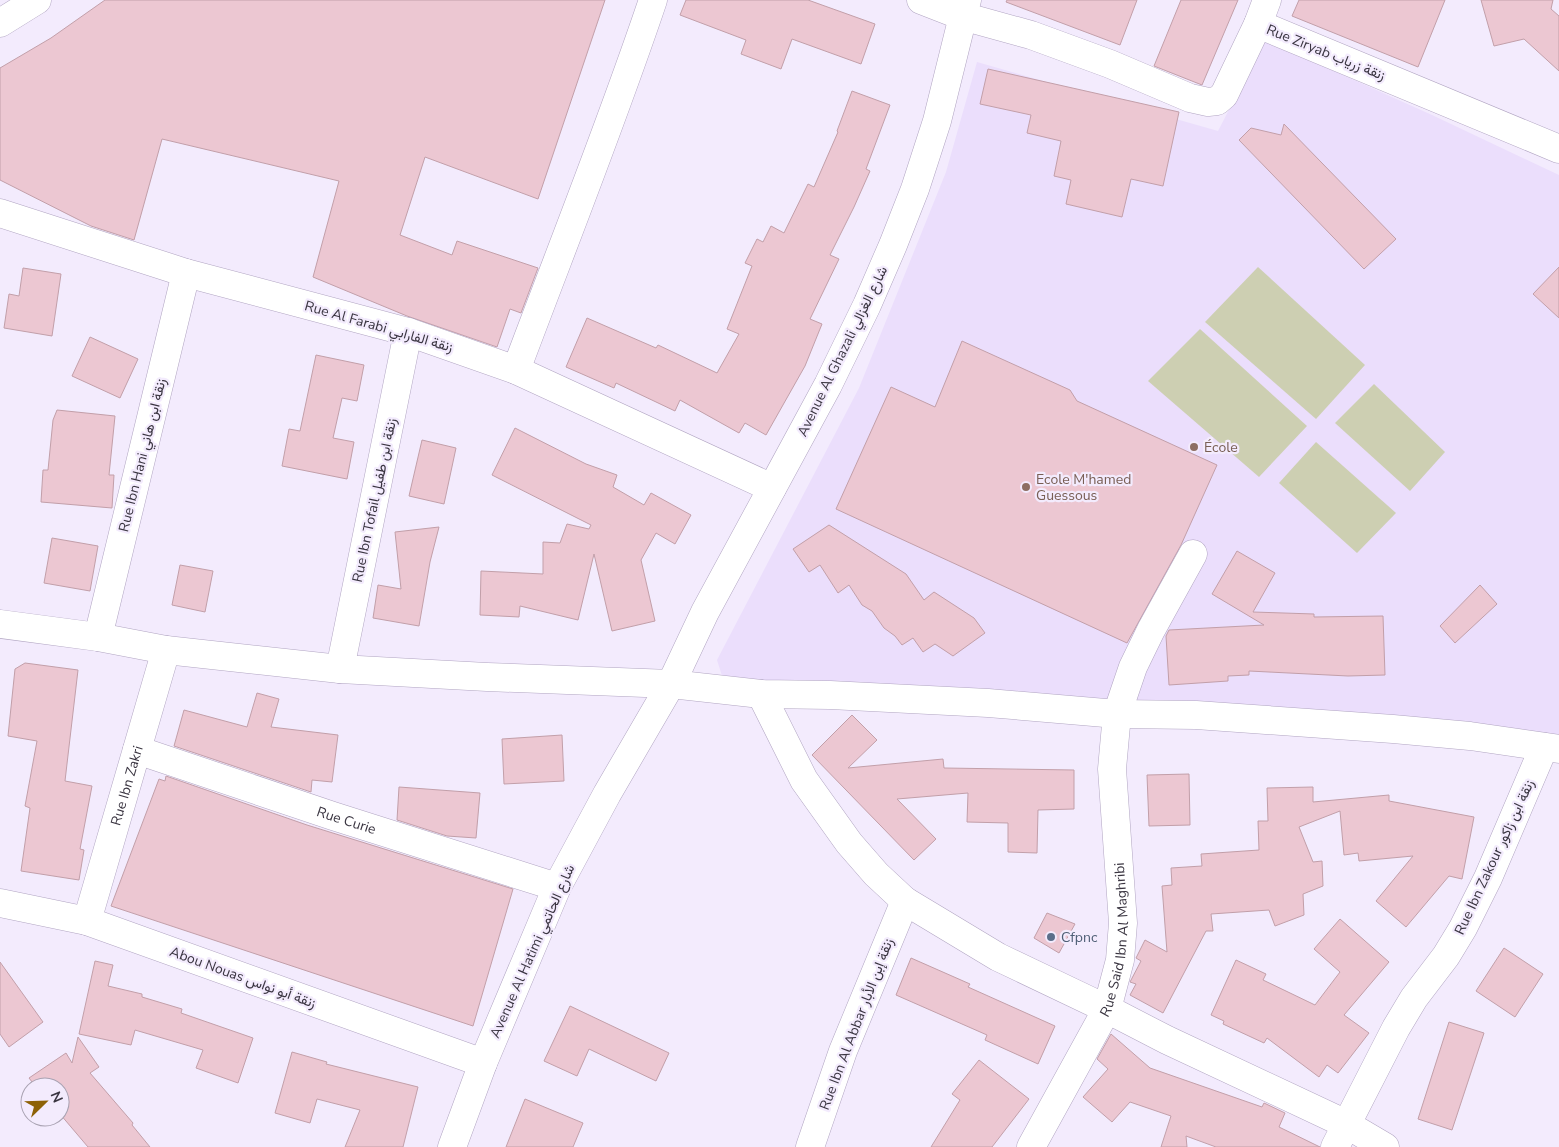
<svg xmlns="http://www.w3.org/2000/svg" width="1559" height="1147" font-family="'Nunito Sans',Vazirmatn,sans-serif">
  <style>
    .built { fill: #ebdefc }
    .green { fill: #cdcfb2 }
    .building { fill: #ecc7d2; stroke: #c29fa9 }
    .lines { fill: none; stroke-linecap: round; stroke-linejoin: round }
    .minor-casing { stroke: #b1a5c2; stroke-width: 29 }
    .minor { stroke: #fff; stroke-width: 28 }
    .education-dot { fill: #8d6e63; stroke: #f3ebfd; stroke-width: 2 }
    .service-dot { fill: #5c6f8a; stroke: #f3ebfd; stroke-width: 2 }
    .labels { text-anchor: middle; stroke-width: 4.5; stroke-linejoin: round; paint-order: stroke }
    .street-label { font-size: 14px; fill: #3a3541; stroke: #f3ebfd }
    .education-label { font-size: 14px; fill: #785e54; stroke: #f3ebfd; text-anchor: start }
    .service-label { font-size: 14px; fill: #4e5e75; stroke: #f3ebfd; text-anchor: start }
  </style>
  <rect width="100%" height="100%" fill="#f3ebfd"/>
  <!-- built -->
  <path class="built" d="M 1265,40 L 1432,115 L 1559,175 L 1559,741 L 723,679 L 717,660 L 859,388 L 946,172 L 977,62 L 1218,131 Z"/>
  <!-- green -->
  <g class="green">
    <path d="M 1258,267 L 1365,365 L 1316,419 L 1205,322 Z"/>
    <path d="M 1200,329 L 1307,426 L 1259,477 L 1148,381 Z"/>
    <path d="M 1374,384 L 1445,452 L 1410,491 L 1335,423 Z"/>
    <path d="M 1316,442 L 1396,513 L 1357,553 L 1279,483 Z"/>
  </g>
  <!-- building -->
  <g class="building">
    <path d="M 105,0 L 605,0 L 538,199 L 425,157 L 400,235 L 452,255 L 457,241 L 538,268 L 521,313 L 510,309 L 497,347 L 407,316 L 313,277 L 339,181 L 162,139 L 134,240 L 91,226 L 0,180 L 0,68 L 51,38 Z"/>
    <path d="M 686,0 L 808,0 L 875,24 L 861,64 L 792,39 L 781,69 L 741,54 L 746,40 L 680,15 Z"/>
    <path d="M 1007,0 L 1137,0 L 1120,45 L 1006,2 Z"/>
    <path d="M 1181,0 L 1238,0 L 1202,85 L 1154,66 Z"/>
    <path d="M 1299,0 L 1445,0 L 1418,67 L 1292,16 Z"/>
    <path d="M 1481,0 L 1553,0 L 1551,9 L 1559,16 L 1559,71 L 1524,39 L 1494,46 Z"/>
    <path d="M 988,69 L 1179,112 L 1163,186 L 1131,179 L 1122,217 L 1066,204 L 1071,180 L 1054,176 L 1061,141 L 1027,133 L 1031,115 L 980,104 Z"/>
    <path d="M 852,91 L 890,105 L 866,169 L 870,171 L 854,207 L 830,255 L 839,259 L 810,319 L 822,324 L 805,366 L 766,435 L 745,423 L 739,433 L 680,400 L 675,411 L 616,383 L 614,388 L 566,367 L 587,318 L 656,348 L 658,345 L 717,373 L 739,334 L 727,329 L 752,266 L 745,263 L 757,239 L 763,242 L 771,226 L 784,233 L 808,184 L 814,187 L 838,132 L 837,131 Z"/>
    <path d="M 1284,124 L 1396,239 L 1364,269 L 1239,140 L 1251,128 L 1281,135 Z"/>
    <path d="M 1559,267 L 1559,318 L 1533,294 Z"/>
    <path d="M 23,268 L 61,274 L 52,336 L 4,328 L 9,294 L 19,296 Z"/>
    <path d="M 90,337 L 138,359 L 120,398 L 72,376 Z"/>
    <path d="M 962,341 L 1070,390 L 1077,401 L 1217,465 L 1181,545 L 1127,643 L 836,509 L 891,387 L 935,407 Z"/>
    <path d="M 316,355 L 364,365 L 357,401 L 342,398 L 333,438 L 354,442 L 347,479 L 282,466 L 289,429 L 300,431 Z"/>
    <path d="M 57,410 L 115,416 L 109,475 L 114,475 L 112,508 L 41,502 L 43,470 L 48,470 L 53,420 Z"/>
    <path d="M 515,428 L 586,464 L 617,475 L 613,487 L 644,505 L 651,493 L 691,515 L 675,544 L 656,533 L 641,560 L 655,621 L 612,631 L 594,554 L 578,620 L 520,606 L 519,617 L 480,615 L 481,571 L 543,574 L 543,542 L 560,543 L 567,524 L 589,529 L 591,525 L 492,475 Z"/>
    <path d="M 422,440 L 456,448 L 444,504 L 409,496 Z"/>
    <path d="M 829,525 L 906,574 L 924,600 L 934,592 L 974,618 L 985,633 L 953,656 L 935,644 L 923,652 L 913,638 L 902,645 L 895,636 L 884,628 L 872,611 L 862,605 L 849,585 L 838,593 L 820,565 L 809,572 L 793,549 Z"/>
    <path d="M 439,527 L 430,562 L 419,626 L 373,618 L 378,585 L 401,589 L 395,532 Z"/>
    <path d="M 52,538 L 98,546 L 90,591 L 44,583 Z"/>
    <path d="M 1237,551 L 1275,573 L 1253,612 L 1314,614 L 1314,617 L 1383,616 L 1385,675 L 1348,676 L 1249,671 L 1249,675 L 1228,676 L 1228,681 L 1169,685 L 1166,636 L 1169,630 L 1264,625 L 1212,594 Z"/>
    <path d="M 180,565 L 213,571 L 205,612 L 172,605 Z"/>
    <path d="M 1480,585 L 1497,604 L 1455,643 L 1440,626 Z"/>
    <path d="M 25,663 L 78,670 L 65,781 L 92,786 L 80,849 L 84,850 L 79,880 L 21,871 L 30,808 L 25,806 L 37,741 L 8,736 L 15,669 Z"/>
    <path d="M 257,693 L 279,699 L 271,727 L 338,735 L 332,782 L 312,780 L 311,792 L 174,746 L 184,710 L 247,727 Z"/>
    <path d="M 852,715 L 877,740 L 848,768 L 943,759 L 944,768 L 1074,770 L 1074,809 L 1038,810 L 1037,853 L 1008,852 L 1008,823 L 967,822 L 968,793 L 897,799 L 936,839 L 914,860 L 812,755 Z"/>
    <path d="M 562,735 L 564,781 L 504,784 L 502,739 Z"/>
    <path d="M 1189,774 L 1190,825 L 1149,826 L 1147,775 Z"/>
    <path d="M 166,776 L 307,825 L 513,889 L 473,1026 L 111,906 L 159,779 L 165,781 Z"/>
    <path d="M 399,787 L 480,793 L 476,838 L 447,836 L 397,820 Z"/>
    <path d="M 1313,787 L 1313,802 L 1389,795 L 1389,801 L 1474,817 L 1462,879 L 1449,876 L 1406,927 L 1376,901 L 1413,856 L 1359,861 L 1358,853 L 1344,855 L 1340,811 L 1299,827 L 1313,862 L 1322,861 L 1323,886 L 1303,894 L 1304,915 L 1275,926 L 1269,910 L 1211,914 L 1213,931 L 1206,931 L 1163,1013 L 1130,995 L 1136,984 L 1130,982 L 1141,961 L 1136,958 L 1145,940 L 1167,952 L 1162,886 L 1172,885 L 1171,868 L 1202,866 L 1201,854 L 1259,850 L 1258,821 L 1268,821 L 1267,788 Z"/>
    <path d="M 1047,913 L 1075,924 L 1059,953 L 1034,938 Z"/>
    <path d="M 1340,919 L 1389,962 L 1344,1015 L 1369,1033 L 1338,1073 L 1327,1065 L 1319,1077 L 1267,1038 L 1264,1043 L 1223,1024 L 1224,1021 L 1211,1015 L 1236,960 L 1266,974 L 1263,980 L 1315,1005 L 1340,972 L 1314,949 Z"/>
    <path d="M 1504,948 L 1543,974 L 1515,1017 L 1476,991 Z"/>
    <path d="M 911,958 L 970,984 L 968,987 L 1055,1026 L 1038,1064 L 985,1040 L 987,1035 L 896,995 Z"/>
    <path d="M 95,961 L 113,965 L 108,986 L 142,994 L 142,997 L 182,1009 L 181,1013 L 253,1038 L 238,1083 L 196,1068 L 203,1050 L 135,1030 L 131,1045 L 79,1034 Z"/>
    <path d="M 0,962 L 43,1022 L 9,1047 L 0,1034 Z"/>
    <path d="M 570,1006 L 669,1053 L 656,1081 L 589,1049 L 577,1076 L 544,1061 Z"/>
    <path d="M 1449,1022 L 1484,1033 L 1452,1130 L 1418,1119 Z"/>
    <path d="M 1111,1034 L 1150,1068 L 1262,1107 L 1264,1103 L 1285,1113 L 1279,1127 L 1320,1147 L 1216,1147 L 1186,1136 L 1187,1147 L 1161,1147 L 1171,1116 L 1130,1102 L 1112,1122 L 1083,1097 L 1108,1069 L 1097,1059 Z"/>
    <path d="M 78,1037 L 99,1067 L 90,1073 L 133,1123 L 132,1125 L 150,1147 L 88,1147 L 60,1114 L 60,1087 L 36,1087 L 29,1078 L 66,1053 L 72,1063 Z"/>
    <path d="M 292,1052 L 327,1062 L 326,1064 L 418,1087 L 403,1147 L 345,1147 L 360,1110 L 317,1099 L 310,1123 L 275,1113 Z"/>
    <path d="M 979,1060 L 1029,1099 L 992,1147 L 931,1147 L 960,1100 L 952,1094 Z"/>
    <path d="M 525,1099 L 583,1123 L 573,1147 L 506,1147 Z"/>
  </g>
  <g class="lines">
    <defs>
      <g id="minor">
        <path d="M 921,0 L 962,16 L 1031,35 L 1110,64 L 1190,98 L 1208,102 L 1217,101 L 1224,95 L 1258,24 L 1267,0"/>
        <path d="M 0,23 L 37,0"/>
        <path d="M 1258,24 L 1559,149"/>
        <path d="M 0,213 L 186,273 L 408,332 L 516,370 L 772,488"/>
        <path d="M 516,370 C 562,247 611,125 653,0"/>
        <path d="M 0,624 L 98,637 L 166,650 L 340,669 L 487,677 L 671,684 L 761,694 L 830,695 L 988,703 L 1117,714 L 1196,715 L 1393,729 L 1470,736 L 1559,749"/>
        <path d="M 98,637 L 186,273"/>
        <path d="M 340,669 L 408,332"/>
        <path d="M 761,694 L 804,780 L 849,843 L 876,874 L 905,901 L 998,957 L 1107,1009 L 1167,1040 L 1346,1124 L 1385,1147"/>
        <path id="s1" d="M 137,750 L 333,816 L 557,887"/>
        <path d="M 0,903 L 87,921 L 483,1063"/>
        <path id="s2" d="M 87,921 L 166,650"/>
        <path d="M 452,1147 L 483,1063 L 557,887 L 607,794 L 671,684 L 705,612 L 828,385 L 867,305 L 893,245 L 915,189 L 937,121 L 967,0"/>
        <path d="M 810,1147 L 843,1051 L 905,901"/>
        <path id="s3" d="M 1031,1147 L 1107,1009 L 1120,960 L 1123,923 L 1112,769 L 1117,714 L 1133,667 L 1151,630 L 1193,554"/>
        <path d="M 1335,1147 L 1396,1028 L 1414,998 L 1446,956 L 1463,928 L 1488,878 L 1544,747"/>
      </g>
    </defs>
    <!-- minor casing -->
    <use href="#minor" class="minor-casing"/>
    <!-- minor -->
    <use href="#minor" class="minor"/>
  </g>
  <!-- markers -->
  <g class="education-dot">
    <circle cx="1194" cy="447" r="5"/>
    <circle cx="1026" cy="487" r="5"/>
  </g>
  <circle class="service-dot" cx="1051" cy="937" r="5"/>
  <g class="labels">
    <!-- street labels -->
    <g class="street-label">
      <text transform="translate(1326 52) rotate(22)" y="5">Rue Ziryab زنقة زرياب</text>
      <text transform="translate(379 326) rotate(16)" y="5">Rue Al Farabi زنقة الفارابي</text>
      <text transform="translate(842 351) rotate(-64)" y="5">Avenue Al Ghazali شارع الغزالي</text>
      <text transform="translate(142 455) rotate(-76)" y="5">Rue Ibn Hani زنقة ابن هاني</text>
      <text transform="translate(374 500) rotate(-78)" y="5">Rue Ibn Tofail زنقة ابن طفيل</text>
      <text dy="5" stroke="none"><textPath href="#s2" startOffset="141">Rue Ibn Zakri</textPath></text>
      <text dy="5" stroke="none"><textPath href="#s1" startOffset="221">Rue Curie</textPath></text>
      <text transform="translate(1494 857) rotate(-65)" y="5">Rue Ibn Zakour زنقة ابن زاكور</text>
      <text dy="5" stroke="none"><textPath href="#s3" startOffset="228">Rue Said Ibn Al Maghribi</textPath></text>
      <text transform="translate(532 951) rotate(-66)" y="5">Avenue Al Hatimi شارع الحاتمي</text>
      <text transform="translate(243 977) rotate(20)" y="5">Abou Nouas زنقة أبو نواس</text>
      <text transform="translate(856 1024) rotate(-69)" y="5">Rue Ibn Al Abbar زنقة إبن الأبار</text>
    </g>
    <!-- education labels -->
    <g class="education-label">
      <text x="1204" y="452">École</text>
      <text x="1036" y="484">Ecole M'hamed<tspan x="1036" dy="16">Guessous</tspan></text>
    </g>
    <!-- service labels -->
    <g class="service-label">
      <text x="1061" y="942">Cfpnc</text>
    </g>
  </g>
  <!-- north arrow -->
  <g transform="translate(45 1102) rotate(67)"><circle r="24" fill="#f3ebfd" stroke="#a9a2b2"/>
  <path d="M0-4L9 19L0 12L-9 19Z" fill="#8d6107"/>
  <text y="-8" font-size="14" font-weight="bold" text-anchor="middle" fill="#3a3541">N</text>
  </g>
</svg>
